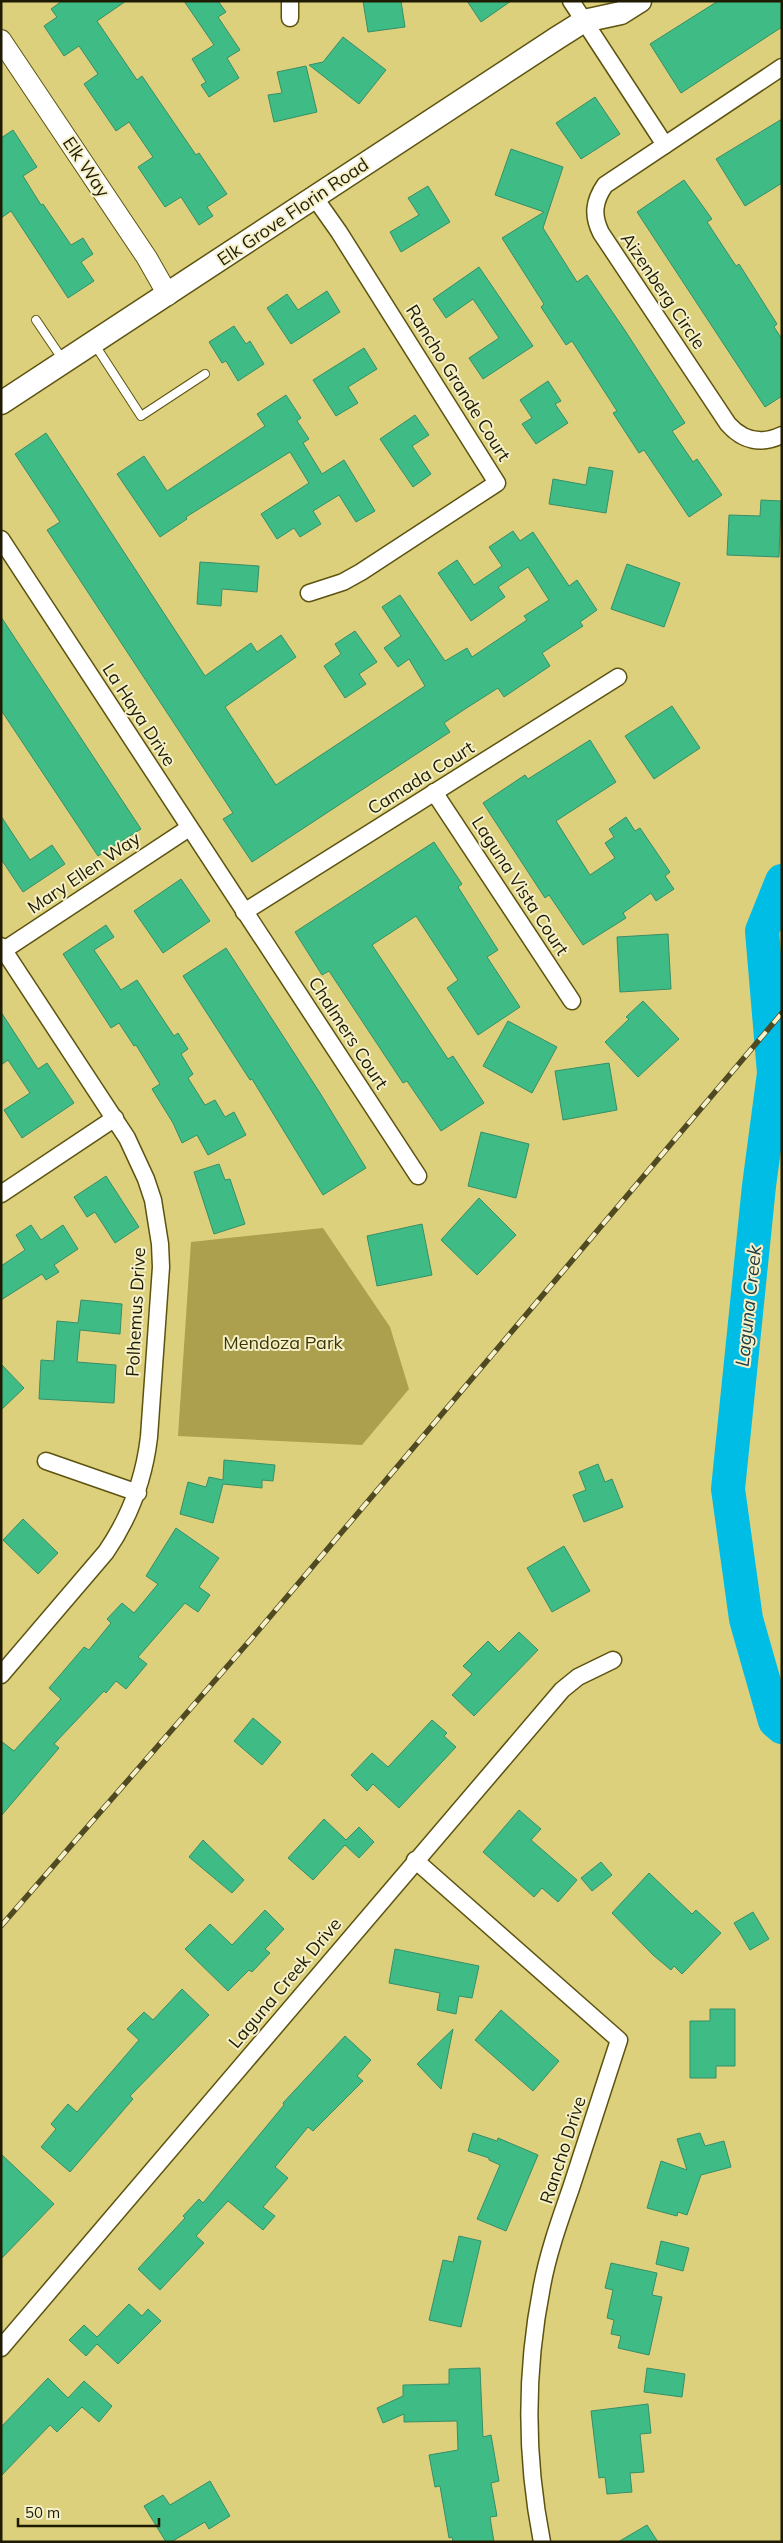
<svg xmlns="http://www.w3.org/2000/svg" width="783" height="2543" font-family="Mulish,sans-serif">
  <style>
    .green { fill: #ac9f4d }
    .lines { fill: none; stroke-linecap: round; stroke-linejoin: round }
    .river { stroke: #00bde6; stroke-width: 34 }
    .building { fill: #3fbb85; stroke: #378f67 }
    .service-casing { stroke: #5d5310; stroke-width: 10 }
    .minor-casing { stroke: #5d5310; stroke-width: 19 }
    .tertiary-casing { stroke: #5d5310; stroke-width: 22 }
    .secondary-casing { stroke: #5d5310; stroke-width: 25 }
    .service { stroke: #fff; stroke-width: 8 }
    .minor { stroke: #fff; stroke-width: 16 }
    .tertiary { stroke: #fff; stroke-width: 20 }
    .secondary { stroke: #fff; stroke-width: 22 }
    .rail-casing { stroke: #504a22; stroke-width: 5.5 }
    .rail { stroke: #f5f0c8; stroke-width: 4; stroke-dasharray: 11; stroke-linecap: butt }
    .labels { text-anchor: middle; stroke-width: 4; stroke-linejoin: round; paint-order: stroke }
    .street-label { font-size: 18px; fill: #1f1b02; stroke: #f5f0c8 }
    .park-label { font-size: 18px; fill: #3d3604; stroke: #f5f0c8 }
    .water-label { font-size: 19px; font-style: italic; fill: #223a42; stroke: #f5f0c8 }
  </style>
  <rect width="100%" height="100%" fill="#dcd07c"/>
  <!-- green -->
  <path class="green" d="M 323,1228 L 390,1327 L 409,1389 L 362,1445 L 178,1436 L 191,1242 Z"/>
  <g class="lines">
    <!-- river -->
    <path class="river" d="M 782,881 L 762,931 L 774,1073 L 759,1186 L 728,1489 L 746,1619 L 775,1721 L 782,1727"/>
  </g>
  <!-- building -->
  <g class="building">
    <path d="M 62,1 L 126,1 L 97,21 L 137,80 L 142,76 L 196,155 L 199,153 L 227,194 L 207,207 L 213,216 L 199,225 L 181,197 L 165,207 L 138,167 L 153,157 L 129,122 L 116,131 L 84,84 L 98,74 L 79,46 L 64,56 L 44,26 L 57,17 L 51,9 Z"/>
    <path d="M 184,1 L 218,1 L 226,12 L 218,17 L 240,50 L 227,58 L 239,78 L 209,97 L 201,85 L 206,82 L 192,59 L 214,45 Z"/>
    <path d="M 363,1 L 401,1 L 405,27 L 368,32 Z"/>
    <path d="M 467,1 L 511,1 L 481,22 Z"/>
    <path d="M 718,1 L 782,1 L 782,27 L 681,93 L 650,44 Z"/>
    <path d="M 343,37 L 386,70 L 359,104 L 309,65 L 323,62 Z"/>
    <path d="M 306,66 L 317,112 L 274,122 L 268,95 L 282,93 L 277,72 Z"/>
    <path d="M 595,97 L 620,134 L 581,159 L 556,123 Z"/>
    <path d="M 782,119 L 782,183 L 745,206 L 716,159 Z"/>
    <path d="M 13,130 L 37,167 L 23,176 L 41,205 L 43,204 L 71,245 L 83,238 L 93,254 L 81,262 L 94,281 L 68,298 L 11,211 L 1,218 L 1,138 Z"/>
    <path d="M 511,149 L 563,167 L 543,228 L 577,282 L 587,275 L 624,329 L 685,423 L 672,431 L 693,462 L 697,459 L 722,495 L 689,517 L 644,450 L 639,453 L 613,413 L 617,411 L 572,341 L 566,345 L 541,307 L 544,304 L 502,238 L 544,212 L 495,195 Z"/>
    <path d="M 684,180 L 712,219 L 707,222 L 736,266 L 739,264 L 777,324 L 774,327 L 782,339 L 782,396 L 765,407 L 637,212 Z"/>
    <path d="M 428,186 L 450,222 L 401,252 L 390,232 L 419,215 L 408,198 Z"/>
    <path d="M 479,267 L 533,346 L 483,379 L 469,358 L 499,338 L 473,299 L 446,318 L 433,299 Z"/>
    <path d="M 327,291 L 340,312 L 291,344 L 267,308 L 287,294 L 298,310 Z"/>
    <path d="M 234,326 L 246,344 L 250,341 L 264,364 L 238,381 L 226,361 L 222,363 L 209,342 Z"/>
    <path d="M 364,348 L 377,369 L 348,387 L 358,403 L 336,416 L 313,380 Z"/>
    <path d="M 548,381 L 561,401 L 555,404 L 568,423 L 536,444 L 522,424 L 532,418 L 520,400 Z"/>
    <path d="M 286,395 L 301,418 L 297,421 L 309,439 L 303,443 L 322,474 L 344,460 L 375,511 L 356,522 L 339,495 L 313,511 L 321,524 L 300,537 L 294,528 L 277,539 L 261,514 L 309,483 L 290,452 L 186,517 L 187,519 L 160,537 L 117,474 L 144,456 L 167,491 L 265,426 L 257,414 Z"/>
    <path d="M 415,415 L 429,435 L 412,446 L 431,474 L 413,487 L 380,439 Z"/>
    <path d="M 46,433 L 205,676 L 251,643 L 257,652 L 281,635 L 296,657 L 225,707 L 276,785 L 425,686 L 409,659 L 398,667 L 384,648 L 401,636 L 382,607 L 400,595 L 445,661 L 467,648 L 472,657 L 527,620 L 524,616 L 549,600 L 528,567 L 498,587 L 505,597 L 471,621 L 438,573 L 457,560 L 474,585 L 502,566 L 489,547 L 513,531 L 520,541 L 533,532 L 569,586 L 577,580 L 597,610 L 580,622 L 583,626 L 542,653 L 550,666 L 504,697 L 498,688 L 465,709 L 444,723 L 450,732 L 252,862 L 223,819 L 233,813 L 47,530 L 60,522 L 15,454 Z"/>
    <path d="M 589,467 L 613,471 L 606,513 L 549,504 L 553,479 L 586,485 Z"/>
    <path d="M 761,500 L 781,501 L 779,557 L 727,555 L 729,515 L 760,516 Z"/>
    <path d="M 200,562 L 259,566 L 257,592 L 222,589 L 221,606 L 197,604 Z"/>
    <path d="M 627,564 L 680,583 L 664,627 L 611,609 Z"/>
    <path d="M 1,617 L 141,829 L 98,856 L 1,710 Z"/>
    <path d="M 355,631 L 377,662 L 359,674 L 366,684 L 345,698 L 324,666 L 341,654 L 335,644 Z"/>
    <path d="M 672,706 L 700,748 L 654,779 L 625,736 Z"/>
    <path d="M 590,740 L 616,782 L 556,821 L 590,875 L 615,858 L 605,843 L 614,837 L 609,829 L 626,817 L 635,831 L 640,828 L 670,872 L 665,876 L 674,889 L 656,901 L 651,893 L 623,913 L 626,918 L 583,945 L 549,895 L 545,898 L 483,803 L 525,775 L 528,779 Z"/>
    <path d="M 1,816 L 30,860 L 52,845 L 65,864 L 23,892 L 1,859 Z"/>
    <path d="M 434,842 L 462,884 L 458,887 L 498,950 L 487,957 L 520,1007 L 478,1035 L 447,988 L 458,980 L 416,916 L 372,945 L 448,1059 L 453,1056 L 484,1103 L 441,1131 L 407,1081 L 403,1083 L 329,971 L 322,975 L 295,932 Z"/>
    <path d="M 181,879 L 210,921 L 163,953 L 134,911 Z"/>
    <path d="M 106,925 L 114,937 L 94,950 L 121,990 L 137,980 L 174,1036 L 178,1033 L 188,1049 L 181,1054 L 193,1074 L 188,1078 L 205,1105 L 215,1100 L 225,1117 L 234,1112 L 246,1135 L 208,1155 L 197,1135 L 182,1143 L 173,1123 L 152,1089 L 160,1084 L 136,1045 L 134,1046 L 119,1023 L 111,1028 L 63,954 Z"/>
    <path d="M 668,934 L 671,989 L 620,992 L 617,937 Z"/>
    <path d="M 226,948 L 320,1093 L 366,1168 L 323,1195 L 252,1079 L 250,1080 L 183,976 Z"/>
    <path d="M 643,1001 L 679,1039 L 638,1077 L 605,1042 L 629,1019 L 626,1017 Z"/>
    <path d="M 1,1012 L 38,1069 L 47,1063 L 74,1103 L 22,1138 L 4,1110 L 30,1093 L 8,1060 L 1,1065 Z"/>
    <path d="M 508,1021 L 557,1047 L 532,1093 L 483,1066 Z"/>
    <path d="M 609,1063 L 617,1110 L 563,1120 L 555,1071 Z"/>
    <path d="M 481,1132 L 529,1144 L 516,1198 L 468,1186 Z"/>
    <path d="M 219,1164 L 225,1180 L 230,1179 L 245,1224 L 214,1234 L 194,1172 Z"/>
    <path d="M 106,1176 L 139,1227 L 115,1243 L 95,1212 L 87,1217 L 74,1197 Z"/>
    <path d="M 479,1198 L 516,1235 L 477,1275 L 441,1240 Z"/>
    <path d="M 422,1224 L 432,1275 L 377,1286 L 367,1236 Z"/>
    <path d="M 31,1225 L 41,1240 L 63,1225 L 78,1249 L 54,1265 L 59,1272 L 46,1280 L 42,1274 L 1,1300 L 1,1266 L 25,1250 L 16,1235 Z"/>
    <path d="M 81,1300 L 122,1304 L 120,1334 L 80,1330 L 77,1362 L 116,1365 L 114,1403 L 39,1399 L 41,1360 L 54,1361 L 57,1321 L 78,1323 Z"/>
    <path d="M 1,1364 L 24,1388 L 1,1410 Z"/>
    <path d="M 224,1460 L 275,1465 L 273,1481 L 262,1480 L 262,1488 L 223,1484 L 213,1523 L 180,1514 L 188,1482 L 206,1487 L 209,1477 L 223,1480 Z"/>
    <path d="M 598,1464 L 605,1482 L 612,1479 L 623,1507 L 584,1522 L 573,1495 L 586,1490 L 579,1472 Z"/>
    <path d="M 23,1519 L 58,1553 L 38,1574 L 3,1540 Z"/>
    <path d="M 176,1528 L 219,1558 L 199,1587 L 210,1595 L 198,1612 L 185,1603 L 138,1657 L 147,1664 L 126,1689 L 116,1681 L 106,1693 L 104,1691 L 54,1744 L 59,1748 L 1,1816 L 1,1741 L 14,1751 L 61,1699 L 49,1688 L 84,1647 L 89,1650 L 111,1623 L 107,1619 L 122,1603 L 134,1613 L 158,1584 L 146,1576 Z"/>
    <path d="M 564,1546 L 590,1591 L 552,1612 L 527,1568 Z"/>
    <path d="M 519,1632 L 538,1650 L 474,1716 L 452,1695 L 472,1674 L 463,1666 L 488,1641 L 499,1652 Z"/>
    <path d="M 253,1718 L 281,1742 L 262,1765 L 234,1741 Z"/>
    <path d="M 432,1720 L 447,1733 L 444,1736 L 456,1747 L 399,1808 L 373,1784 L 367,1791 L 351,1775 L 372,1753 L 388,1767 Z"/>
    <path d="M 519,1810 L 541,1829 L 531,1840 L 577,1880 L 558,1902 L 542,1888 L 534,1897 L 483,1852 Z"/>
    <path d="M 324,1819 L 346,1840 L 359,1827 L 374,1842 L 359,1858 L 345,1845 L 313,1880 L 288,1858 Z"/>
    <path d="M 203,1840 L 244,1880 L 232,1893 L 189,1857 Z"/>
    <path d="M 601,1862 L 612,1875 L 592,1891 L 581,1878 Z"/>
    <path d="M 649,1873 L 692,1914 L 696,1910 L 721,1933 L 682,1974 L 674,1966 L 671,1970 L 653,1955 L 612,1913 Z"/>
    <path d="M 265,1910 L 284,1929 L 265,1949 L 270,1953 L 252,1972 L 249,1970 L 228,1991 L 185,1949 L 210,1924 L 232,1945 Z"/>
    <path d="M 753,1912 L 769,1939 L 750,1950 L 734,1923 Z"/>
    <path d="M 395,1949 L 479,1966 L 472,1998 L 459,1996 L 456,2014 L 437,2010 L 440,1993 L 389,1983 Z"/>
    <path d="M 182,1989 L 209,2015 L 130,2096 L 133,2099 L 70,2172 L 41,2147 L 56,2129 L 51,2124 L 68,2104 L 77,2112 L 139,2040 L 127,2029 L 144,2012 L 153,2020 Z"/>
    <path d="M 710,2009 L 735,2009 L 735,2066 L 716,2066 L 716,2078 L 690,2078 L 690,2021 L 710,2021 Z"/>
    <path d="M 501,2010 L 559,2061 L 533,2091 L 475,2040 Z"/>
    <path d="M 453,2029 L 441,2089 L 417,2064 Z"/>
    <path d="M 345,2036 L 371,2060 L 357,2076 L 363,2081 L 313,2131 L 308,2127 L 275,2167 L 288,2178 L 263,2207 L 275,2216 L 263,2230 L 228,2201 L 196,2236 L 204,2243 L 160,2290 L 138,2269 L 185,2218 L 183,2216 L 199,2199 L 203,2203 L 284,2105 L 283,2103 Z"/>
    <path d="M 473,2133 L 497,2141 L 498,2138 L 538,2155 L 506,2231 L 477,2219 L 500,2165 L 489,2160 L 489,2158 L 468,2151 Z"/>
    <path d="M 700,2133 L 705,2146 L 724,2141 L 731,2167 L 701,2175 L 687,2215 L 678,2212 L 677,2216 L 647,2208 L 661,2161 L 687,2170 L 677,2139 Z"/>
    <path d="M 1,2154 L 54,2204 L 1,2259 Z"/>
    <path d="M 459,2236 L 481,2241 L 461,2327 L 429,2320 L 443,2260 L 453,2262 Z"/>
    <path d="M 661,2241 L 689,2248 L 683,2271 L 656,2264 Z"/>
    <path d="M 611,2263 L 657,2273 L 652,2295 L 662,2297 L 649,2355 L 618,2348 L 621,2336 L 611,2334 L 614,2320 L 607,2318 L 613,2290 L 605,2288 Z"/>
    <path d="M 129,2304 L 142,2316 L 148,2309 L 161,2321 L 118,2364 L 97,2344 L 86,2356 L 69,2340 L 84,2325 L 97,2337 Z"/>
    <path d="M 480,2368 L 483,2437 L 491,2435 L 499,2481 L 491,2483 L 497,2516 L 490,2517 L 494,2542 L 453,2542 L 452,2537 L 449,2538 L 440,2486 L 435,2487 L 429,2455 L 458,2450 L 457,2421 L 404,2422 L 404,2414 L 383,2423 L 377,2408 L 403,2396 L 403,2385 L 449,2384 L 449,2369 Z"/>
    <path d="M 647,2368 L 685,2374 L 682,2397 L 644,2392 Z"/>
    <path d="M 48,2378 L 68,2398 L 84,2381 L 112,2406 L 99,2422 L 82,2407 L 57,2432 L 50,2425 L 1,2476 L 1,2427 Z"/>
    <path d="M 648,2404 L 651,2433 L 640,2434 L 644,2472 L 630,2473 L 632,2492 L 607,2494 L 605,2477 L 599,2478 L 591,2411 Z"/>
    <path d="M 210,2481 L 230,2516 L 209,2529 L 205,2522 L 171,2542 L 166,2542 L 144,2506 L 163,2495 L 170,2505 Z"/>
    <path d="M 647,2525 L 658,2542 L 618,2542 Z"/>
  </g>
  <g class="lines">
    <defs>
      <g id="service">
        <path d="M 36,320 L 63,360"/>
        <path d="M 95,345 L 141,416 L 205,374"/>
      </g>
      <g id="minor">
        <path d="M 290,1 L 290,18"/>
        <path d="M 571,1 L 665,145"/>
        <path d="M 782,67 L 605,185 C 594,201 592,215 601,233 L 728,424 C 743,441 761,445 782,435"/>
        <path d="M 1,539 L 418,1176"/>
        <path d="M 309,593 L 343,582 L 361,572 L 497,483 L 339,232 L 315,198"/>
        <path d="M 434,792 L 572,1001"/>
        <path d="M 244,912 L 618,677"/>
        <path d="M 1,946 L 127,1138 L 146,1179 L 153,1200 L 160,1244 L 161,1267 L 149,1437 C 144,1480 130,1517 106,1552 L 1,1675"/>
        <path d="M 1,952 L 189,828"/>
        <path d="M 1,1194 L 115,1118"/>
        <path d="M 46,1461 L 138,1493"/>
        <path d="M 415,1860 L 619,2040 C 603,2089 587,2139 571,2188 C 560,2220 548,2253 542,2286 C 525,2372 525,2456 542,2542"/>
        <path d="M 1,2348 L 562,1690 L 578,1677 L 613,1660"/>
      </g>
      <path id="tertiary" d="M 1,40 L 147,258 L 168,295"/>
      <path id="secondary" d="M 1,403 L 557,38 L 584,21 L 621,13 L 640,1"/>
    </defs>
    <!-- service casing -->
    <use href="#service" class="service-casing"/>
    <!-- minor casing -->
    <use href="#minor" class="minor-casing"/>
    <!-- tertiary casing -->
    <use href="#tertiary" class="tertiary-casing"/>
    <!-- secondary casing -->
    <use href="#secondary" class="secondary-casing"/>
    <!-- service -->
    <use href="#service" class="service"/>
    <!-- minor -->
    <use href="#minor" class="minor"/>
    <!-- tertiary -->
    <use href="#tertiary" class="tertiary"/>
    <!-- secondary -->
    <use href="#secondary" class="secondary"/>
    <defs>
      <path id="rail" d="M 1,1926 L 252,1638 L 782,1013"/>
    </defs>
    <!-- rail casing -->
    <use href="#rail" class="rail-casing"/>
    <!-- rail -->
    <use href="#rail" class="rail"/>
  </g>
  <g class="labels">
    <!-- street labels -->
    <g class="street-label">
      <text transform="translate(86 167) rotate(56)" y="6">Elk Way</text>
      <text transform="translate(293 212) rotate(-34)" y="6">Elk Grove Florin Road</text>
      <text transform="translate(663 291) rotate(56)" y="6">Aizenberg Circle</text>
      <text transform="translate(458 383) rotate(58)" y="6">Rancho Grande Court</text>
      <text transform="translate(139 715) rotate(57)" y="6">La Haya Drive</text>
      <text transform="translate(421 778) rotate(-32)" y="6">Camada Court</text>
      <text transform="translate(84 873) rotate(-34)" y="6">Mary Ellen Way</text>
      <text transform="translate(520 886) rotate(57)" y="6">Laguna Vista Court</text>
      <text transform="translate(348 1033) rotate(57)" y="6">Chalmers Court</text>
      <text transform="translate(136 1312) rotate(-87)" y="6">Polhemus Drive</text>
      <text transform="translate(285 1983) rotate(-50)" y="6">Laguna Creek Drive</text>
      <text transform="translate(563 2150) rotate(-72)" y="6">Rancho Drive</text>
    </g>
    <!-- park labels -->
    <g class="park-label">
      <text x="283" y="1349">Mendoza Park</text>
    </g>
    <!-- water labels -->
    <g class="water-label">
      <text transform="translate(748 1306) rotate(-84)" y="7">Laguna Creek</text>
    </g>
  </g>
  <!-- border -->
  <rect width="783" height="2543" fill="none" stroke="#1f1b02" stroke-width="5"/>
  <!-- scale -->
  <path d="M18 2518v8h141v-8" fill="none" stroke="#1f1b02" stroke-width="2.5"/>
  <text x="25" y="2518" font-size="15" fill="#1f1b02" stroke="#f5f0c8" stroke-width="4" paint-order="stroke">50 m</text>
</svg>
